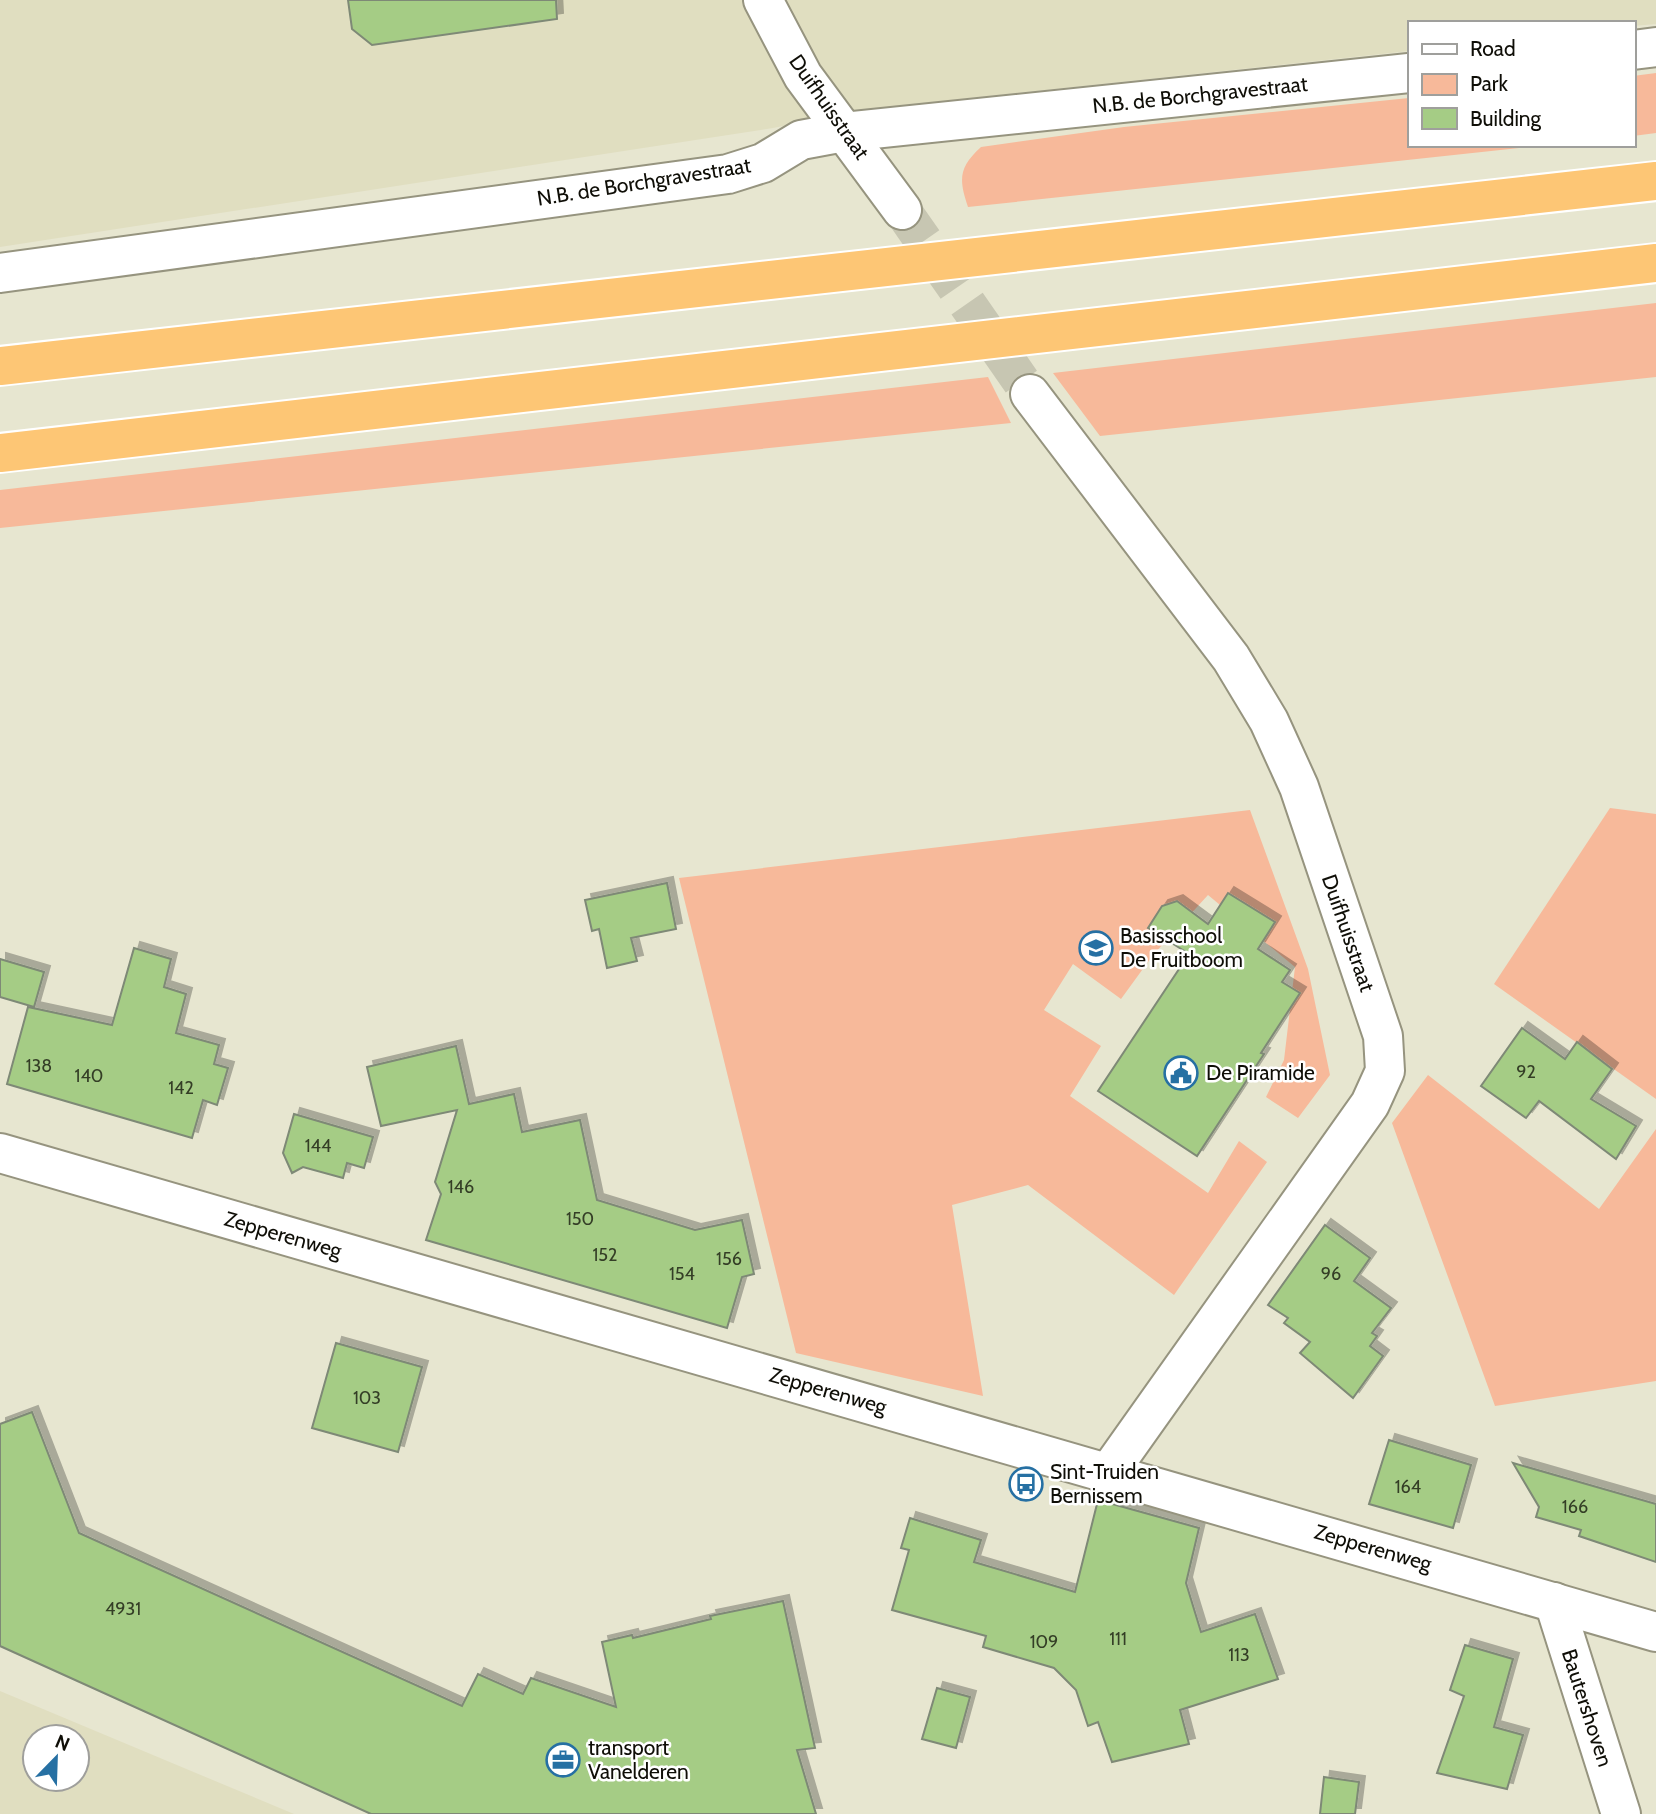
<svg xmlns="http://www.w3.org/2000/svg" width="1656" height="1814" font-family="Cabin,sans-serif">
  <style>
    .built { fill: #e0dec0; fill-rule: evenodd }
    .green { fill: #f7b99a }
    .building { fill: #a5cc85; stroke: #7e8976; stroke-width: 2; filter: url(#shadow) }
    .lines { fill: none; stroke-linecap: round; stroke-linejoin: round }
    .minor-tunnel { stroke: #c7c6b2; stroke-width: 38; stroke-dasharray: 38 19; stroke-linecap: butt }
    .minor-casing { stroke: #96947f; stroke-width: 42 }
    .highway-casing { stroke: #fff; stroke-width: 42 }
    .minor { stroke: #fff; stroke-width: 38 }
    .highway { stroke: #fdc675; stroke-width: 38 }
    .labels { text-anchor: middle; stroke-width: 5; stroke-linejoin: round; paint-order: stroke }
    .number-label { font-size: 18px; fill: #343e26 }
    .street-label { font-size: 21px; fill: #0f0e07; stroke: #fff }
    .poi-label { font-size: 21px; fill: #0f0e07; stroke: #fff; text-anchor: start }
  </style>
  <defs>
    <filter id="shadow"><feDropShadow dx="6" dy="-6" stdDeviation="0" flood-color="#0004"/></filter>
  </defs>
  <rect width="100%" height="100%" fill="#e7e6d0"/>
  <!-- built -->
  <g class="built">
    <path d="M 0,0 L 1656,0 L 1656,24 L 1633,26 L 1633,23 L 1409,23 L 1409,51 L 869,109 L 773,128 L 0,247 Z"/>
    <path d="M 0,1691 L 294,1814 L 0,1814 ZM 77,1737 L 77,1779 L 35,1779 L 35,1737 Z"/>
  </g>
  <!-- green -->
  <g class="green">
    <path d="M 1656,73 L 1656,133 L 1633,136 L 1633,76 Z"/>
    <path d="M 1409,98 L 1409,145 L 1547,145 L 968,207 C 959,180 958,168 981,147 L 1124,127 Z"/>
    <path d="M 1656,303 L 1656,377 L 1100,436 L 1053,373 Z"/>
    <path d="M 988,377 L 1011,423 L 0,528 L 0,490 Z"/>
    <path d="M 1610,808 L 1656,814 L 1656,1099 L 1494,984 Z"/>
    <path d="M 1250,810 L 1308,969 L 1330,1075 L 1298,1118 L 1266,1097 L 1284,1060 L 1295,967 L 1208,895 L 1153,955 L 1121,999 L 1073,964 L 1044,1010 L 1101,1046 L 1070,1096 L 1208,1193 L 1239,1141 L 1267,1162 L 1174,1295 L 1028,1185 L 952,1205 L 983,1396 L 796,1353 L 679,878 Z"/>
    <path d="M 1428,1075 L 1599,1209 L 1656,1129 L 1656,1381 L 1495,1406 L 1392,1123 Z"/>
  </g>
  <!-- building -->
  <g class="building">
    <path d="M 348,0 L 556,0 L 557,19 L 372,45 L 352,29 Z"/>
    <path d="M 667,883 L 676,929 L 631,938 L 637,961 L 607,968 L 599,929 L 592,931 L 585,900 Z"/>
    <path d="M 1228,893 L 1275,922 L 1258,949 L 1290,970 L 1282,982 L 1300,993 L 1261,1053 L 1264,1054 L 1197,1156 L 1098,1091 L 1189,954 L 1148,928 L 1162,906 L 1177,901 L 1208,924 Z"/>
    <path d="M 134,948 L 171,959 L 164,987 L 186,994 L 176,1033 L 219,1045 L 214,1064 L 228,1068 L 217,1105 L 203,1100 L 192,1138 L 7,1084 L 28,1007 L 112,1025 Z"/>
    <path d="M 0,959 L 44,972 L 34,1007 L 0,997 Z"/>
    <path d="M 1522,1028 L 1565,1059 L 1577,1042 L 1612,1069 L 1591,1099 L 1636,1126 L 1616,1159 L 1539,1101 L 1526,1118 L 1481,1086 Z"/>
    <path d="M 456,1046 L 469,1104 L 514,1094 L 522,1132 L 580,1120 L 597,1200 L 695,1230 L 742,1220 L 754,1274 L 742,1277 L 727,1328 L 426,1240 L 441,1194 L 435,1182 L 457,1110 L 381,1126 L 367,1067 Z"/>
    <path d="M 294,1114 L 373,1137 L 364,1168 L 347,1163 L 343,1178 L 303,1167 L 292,1173 L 283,1153 Z"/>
    <path d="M 1325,1225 L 1370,1258 L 1354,1281 L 1391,1308 L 1372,1333 L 1377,1336 L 1370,1346 L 1383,1356 L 1353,1398 L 1300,1353 L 1310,1342 L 1284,1323 L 1288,1318 L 1268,1305 Z"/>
    <path d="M 336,1343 L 422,1367 L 398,1452 L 312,1428 Z"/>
    <path d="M 32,1412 L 79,1533 L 462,1706 L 478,1674 L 523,1694 L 531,1678 L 616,1707 L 602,1642 L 632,1635 L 633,1638 L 711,1619 L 710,1616 L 783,1601 L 815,1748 L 797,1750 L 816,1814 L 371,1814 L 0,1646 L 0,1424 Z"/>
    <path d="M 1389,1440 L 1471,1465 L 1453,1528 L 1369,1504 Z"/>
    <path d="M 1513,1463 L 1656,1504 L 1656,1562 L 1579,1536 L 1581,1530 L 1536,1517 L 1539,1507 Z"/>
    <path d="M 1098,1500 L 1199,1528 L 1186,1583 L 1201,1632 L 1255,1614 L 1278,1679 L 1180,1710 L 1189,1744 L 1112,1762 L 1098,1722 L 1088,1726 L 1076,1690 L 1054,1668 L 983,1647 L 986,1636 L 892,1610 L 909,1550 L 901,1548 L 910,1518 L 981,1540 L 974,1562 L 1075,1592 Z"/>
    <path d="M 1465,1645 L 1513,1659 L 1494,1727 L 1523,1735 L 1507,1789 L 1437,1773 L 1464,1696 L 1450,1690 Z"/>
    <path d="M 937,1688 L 970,1697 L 956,1748 L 922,1739 Z"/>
    <path d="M 1324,1777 L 1359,1782 L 1355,1814 L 1320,1814 Z"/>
  </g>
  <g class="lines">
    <!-- minor-tunnel -->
    <path class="minor-tunnel" d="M 902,210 L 1030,394"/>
    <defs>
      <g id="minor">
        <path d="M 763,0 L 803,76 L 902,210"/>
        <path d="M 1633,50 L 1656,47"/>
        <path d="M 0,273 L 728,174 L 763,163 L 801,140 L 844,132 L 1409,73"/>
        <path d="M 1030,394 L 1231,658 L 1269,721 L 1299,787 L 1383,1036 L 1385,1071 L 1370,1104 L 1109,1472"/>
        <path d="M 0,1153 L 1656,1632"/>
        <path d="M 1554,1602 L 1621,1814"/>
      </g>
      <g id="highway">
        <path d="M 0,366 L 1656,181"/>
        <path d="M 0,453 L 1656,263"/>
      </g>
    </defs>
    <!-- minor casing -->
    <use href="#minor" class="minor-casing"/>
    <!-- highway casing -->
    <use href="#highway" class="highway-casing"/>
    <!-- minor -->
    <use href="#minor" class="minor"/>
    <!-- highway -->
    <use href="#highway" class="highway"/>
  </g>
  <!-- icons -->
  <defs>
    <symbol id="school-ring" viewBox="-11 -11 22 22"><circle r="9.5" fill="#fff" stroke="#2670a3" stroke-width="1.5"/><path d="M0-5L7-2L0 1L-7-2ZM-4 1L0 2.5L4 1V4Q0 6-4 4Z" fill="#2670a3"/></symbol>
    <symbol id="civic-ring" viewBox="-11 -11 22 22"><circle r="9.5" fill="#fff" stroke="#2670a3" stroke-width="1.5"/><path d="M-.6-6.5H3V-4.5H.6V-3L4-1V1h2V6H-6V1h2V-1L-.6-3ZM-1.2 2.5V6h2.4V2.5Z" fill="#2670a3"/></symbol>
    <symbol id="bus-ring" viewBox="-11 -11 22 22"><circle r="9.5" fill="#fff" stroke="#2670a3" stroke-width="1.5"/><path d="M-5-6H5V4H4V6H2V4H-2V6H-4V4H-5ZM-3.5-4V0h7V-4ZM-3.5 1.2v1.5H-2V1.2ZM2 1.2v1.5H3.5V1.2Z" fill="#2670a3"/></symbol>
    <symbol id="office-ring" viewBox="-11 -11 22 22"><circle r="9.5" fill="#fff" stroke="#2670a3" stroke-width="1.5"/><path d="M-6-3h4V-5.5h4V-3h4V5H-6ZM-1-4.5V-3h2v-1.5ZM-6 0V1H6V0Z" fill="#2670a3"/></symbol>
  </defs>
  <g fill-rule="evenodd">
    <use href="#school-ring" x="1077" y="929" width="38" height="38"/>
    <use href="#civic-ring" x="1162" y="1054" width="38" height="38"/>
    <use href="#bus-ring" x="1007" y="1465" width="38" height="38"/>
    <use href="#office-ring" x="544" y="1741" width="38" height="38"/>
  </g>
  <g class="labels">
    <!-- number labels -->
    <g class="number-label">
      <text x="39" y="1072">138</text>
      <text x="1526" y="1078">92</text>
      <text x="89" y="1082">140</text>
      <text x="181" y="1094">142</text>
      <text x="318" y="1152">144</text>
      <text x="461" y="1193">146</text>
      <text x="580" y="1225">150</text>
      <text x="605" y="1261">152</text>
      <text x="729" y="1265">156</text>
      <text x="682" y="1280">154</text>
      <text x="1331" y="1280">96</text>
      <text x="367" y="1404">103</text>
      <text x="1408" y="1493">164</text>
      <text x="1575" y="1513">166</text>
      <text x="123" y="1615">4931</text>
      <text x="1118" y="1645">111</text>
      <text x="1044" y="1648">109</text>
      <text x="1239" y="1661">113</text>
    </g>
    <!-- street labels -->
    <g class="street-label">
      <text transform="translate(1200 95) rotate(-6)" y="7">N.B. de Borchgravestraat</text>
      <text transform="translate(829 107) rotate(55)" y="7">Duifhuisstraat</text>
      <text transform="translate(644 182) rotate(-9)" y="7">N.B. de Borchgravestraat</text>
      <text transform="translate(1348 933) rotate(71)" y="7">Duifhuisstraat</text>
      <text transform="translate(283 1235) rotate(16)" y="7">Zepperenweg</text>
      <text transform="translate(828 1391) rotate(16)" y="7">Zepperenweg</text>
      <text transform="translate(1373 1548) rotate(16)" y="7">Zepperenweg</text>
      <text transform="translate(1587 1708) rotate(72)" y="7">Bautershoven</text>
    </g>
    <!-- poi labels -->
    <g class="poi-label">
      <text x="1120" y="943">Basisschool<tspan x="1120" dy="24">De Fruitboom</tspan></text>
      <text x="1206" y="1080">De Piramide</text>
      <text x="1050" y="1479">Sint-Truiden<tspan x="1050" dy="24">Bernissem</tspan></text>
      <text x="588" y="1755">transport<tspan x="588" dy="24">Vanelderen</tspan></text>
    </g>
  </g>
  <!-- legend -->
  <rect x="1408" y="21" width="228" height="126" fill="#ffffff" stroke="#9f9f9c" stroke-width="2"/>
  <rect x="1422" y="44" width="35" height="10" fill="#ffffff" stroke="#9f9f9c" stroke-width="2"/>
  <text x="1470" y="56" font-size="21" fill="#0f0e07">Road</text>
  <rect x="1422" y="74" width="35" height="21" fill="#f7b99a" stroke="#9f9f9c" stroke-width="2"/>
  <text x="1470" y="91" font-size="21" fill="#0f0e07">Park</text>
  <rect x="1422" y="108" width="35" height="21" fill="#a5cc85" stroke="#9f9f9c" stroke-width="2"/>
  <text x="1470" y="126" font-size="21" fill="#0f0e07">Building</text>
  <!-- north arrow -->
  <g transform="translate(56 1758) rotate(23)"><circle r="33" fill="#ffffff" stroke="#9f9f9c" stroke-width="2"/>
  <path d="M0-5L12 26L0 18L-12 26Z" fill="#2670a3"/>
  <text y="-10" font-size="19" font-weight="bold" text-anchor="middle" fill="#0f0e07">N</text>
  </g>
</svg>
